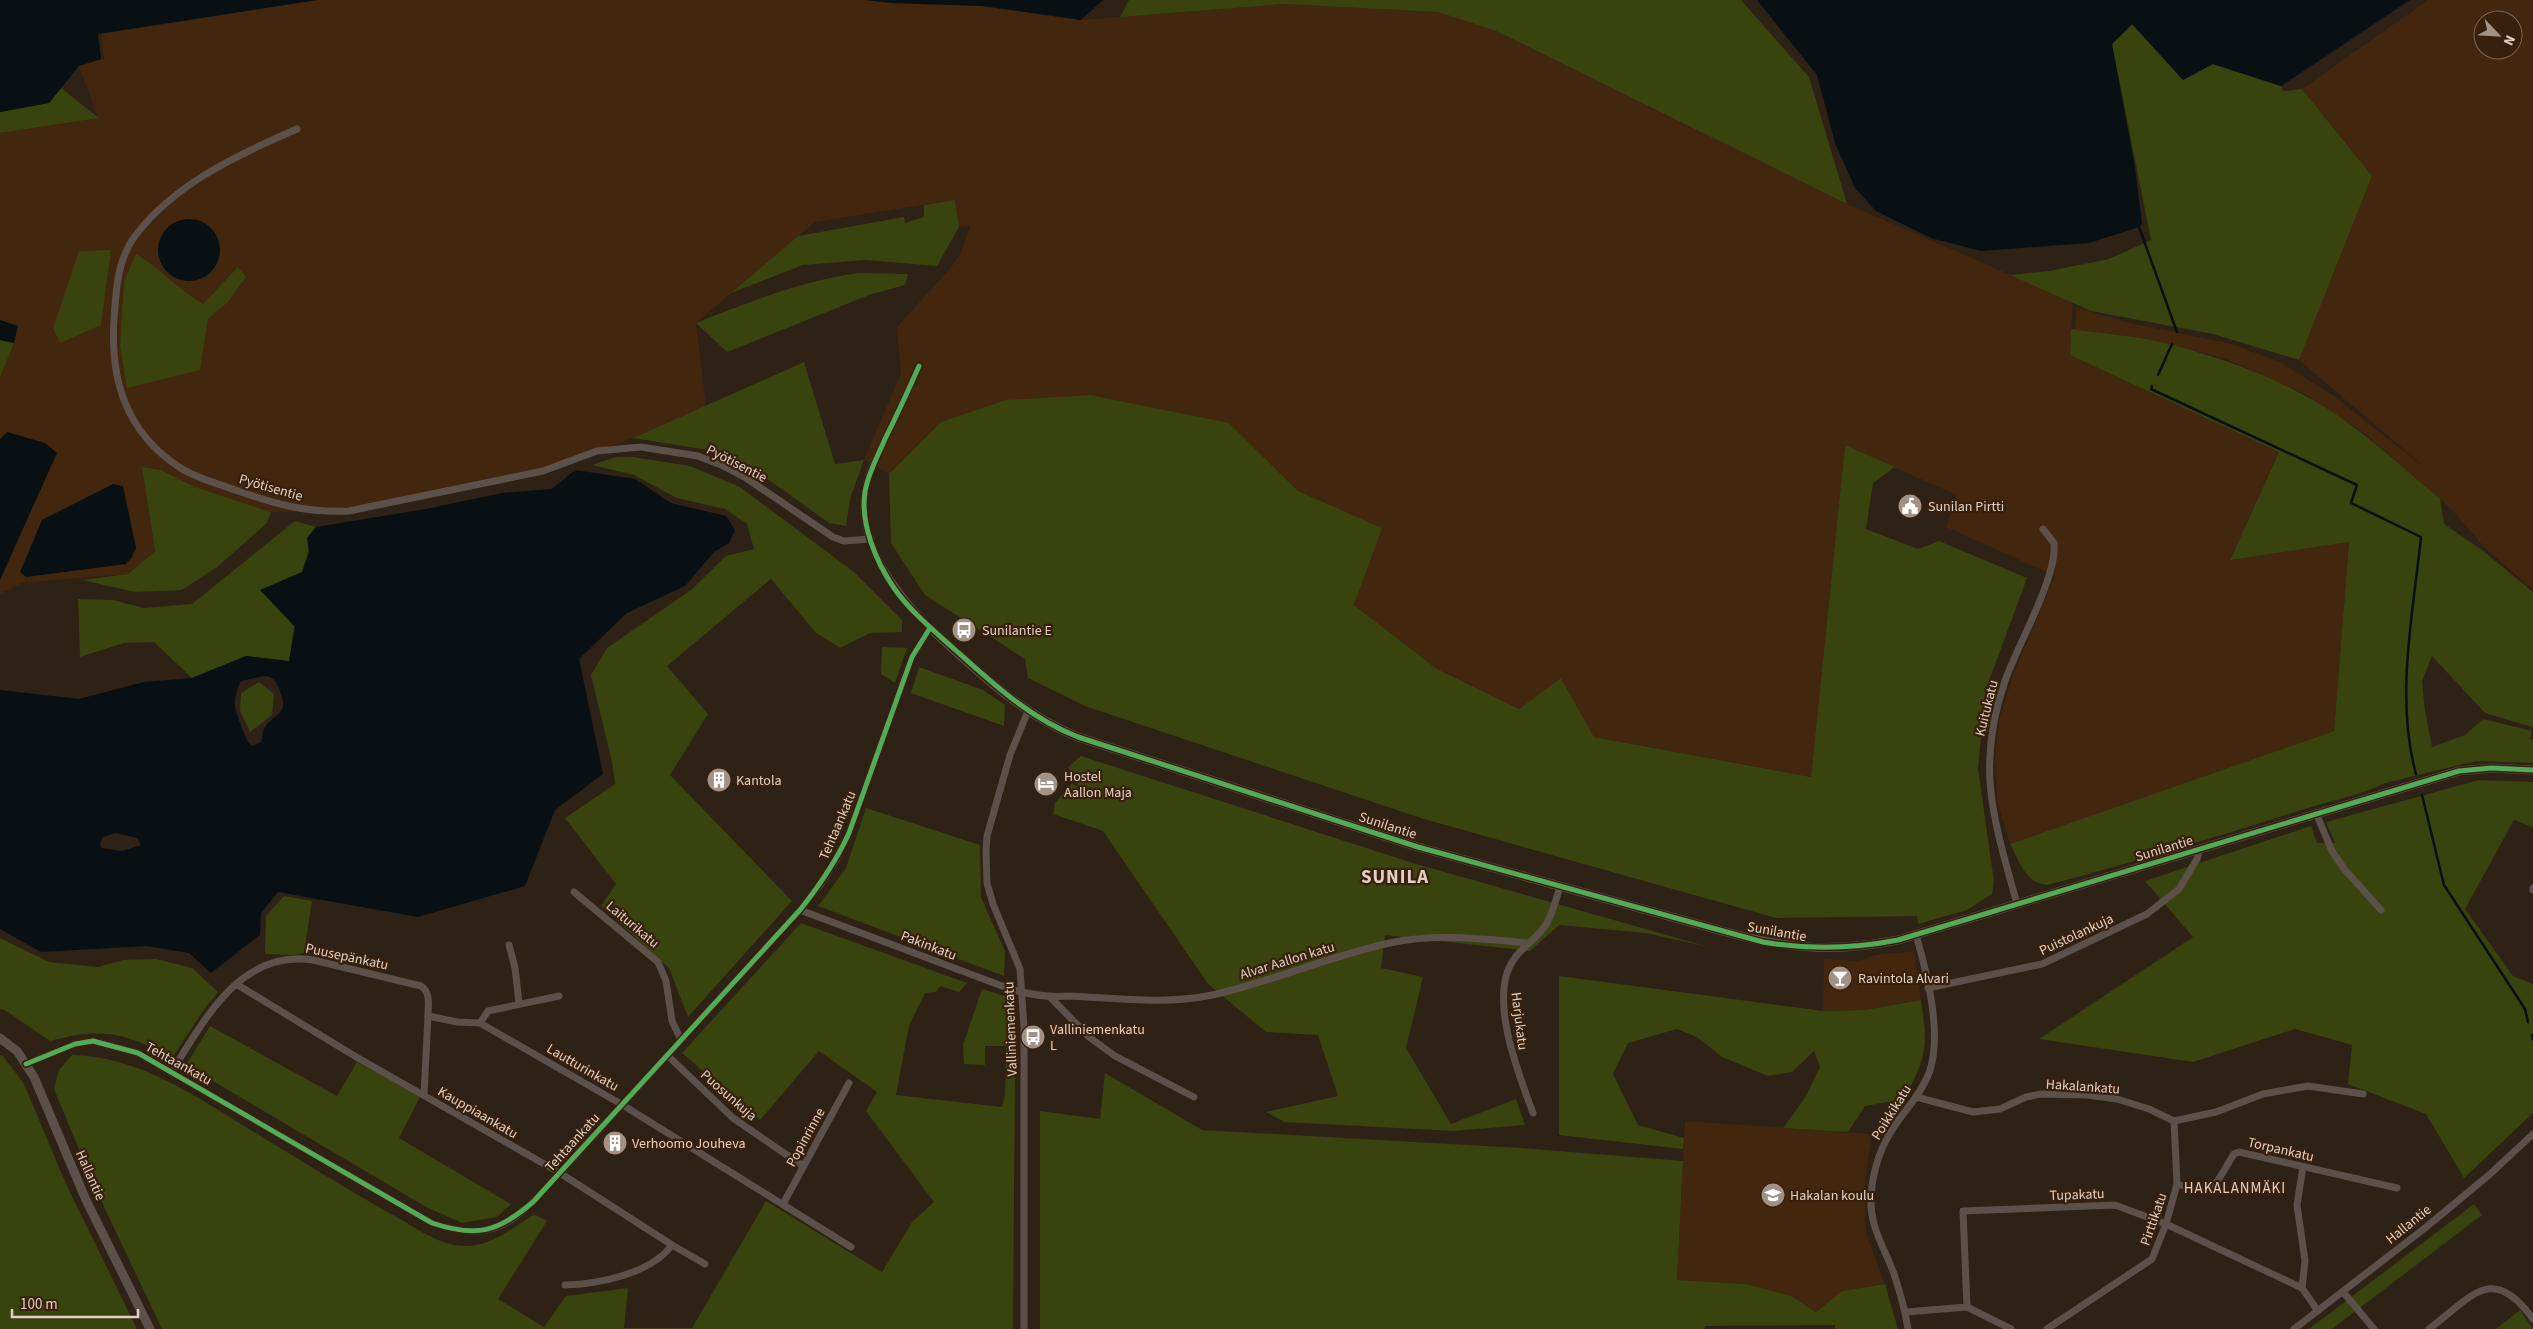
<svg xmlns="http://www.w3.org/2000/svg" width="2533" height="1329" font-family="'Source Sans 3',sans-serif">
  <style>
    .built { fill: #42260e; fill-rule: evenodd }
    .green { fill: #38430e }
    .water { fill: #081014; fill-rule: evenodd }
    .lines { fill: none; stroke-linecap: round; stroke-linejoin: round }
    .stream { stroke: #081014; stroke-width: 2.5 }
    .minor { stroke: #5c504a; stroke-width: 7 }
    .tertiary { stroke: #5c504a; stroke-width: 9 }
    .cycleway-casing { stroke: #39200c; stroke-width: 8 }
    .cycleway { stroke: #51ab58; stroke-width: 5 }
    .labels { text-anchor: middle; stroke-width: 4.5; stroke-linejoin: round; paint-order: stroke }
    .street-label { font-size: 14px; fill: #e0cfc3; stroke: #39200c }
    .poi-label { font-size: 14px; fill: #e0cfc3; stroke: #39200c; text-anchor: start }
    .neighbourhood-label { font-size: 15px; letter-spacing: 1px; fill: #e0cfc3; stroke: #39200c }
    .district-label { font-size: 19px; font-weight: bold; letter-spacing: 1px; fill: #e0cfc3; stroke: #39200c }
  </style>
  <rect width="100%" height="100%" fill="#2e2116"/>
  <!-- built -->
  <g class="built">
    <path d="M 317,0 L 865,0 L 892,3 L 982,6 L 1081,20 L 1283,4 L 1438,12 L 1496,31 L 1847,204 L 2073,302 L 2070,355 L 2279,452 L 2230,559 L 2349,542 L 2334,731 L 2010,844 L 1997,801 L 1995,757 L 1999,719 L 2013,675 L 2055,576 L 1946,527 L 1956,495 L 1845,445 L 1811,777 L 1594,737 L 1561,678 L 1519,709 L 1437,669 L 1354,605 L 1381,528 L 1298,491 L 1229,423 L 941,422 L 889,474 L 864,460 L 901,373 L 897,327 L 952,266 L 960,254 L 970,226 L 959,227 L 954,200 L 815,222 L 696,323 L 706,406 L 633,438 L 543,471 L 349,511 L 271,512 L 195,487 L 161,470 L 142,467 L 155,551 L 128,574 L 22,583 L 0,594 L 0,340 L 14,343 L 0,321 L 0,133 L 98,118 L 79,66 L 104,59 L 101,34 Z"/>
    <path d="M 2428,0 L 2533,0 L 2533,590 L 2484,547 L 2454,512 L 2365,434 L 2305,394 L 2226,359 L 2168,344 L 2075,330 L 2076,307 L 2125,322 L 2232,344 L 2282,363 L 2334,396 L 2428,470 L 2299,360 L 2372,176 L 2302,89 ZM 2483,20 L 2513,20 L 2513,50 L 2483,50 Z"/>
    <path d="M 1914,951 L 1921,1000 L 1865,1010 L 1823,1011 L 1824,959 L 1858,961 L 1875,955 Z"/>
    <path d="M 1685,1121 L 1872,1134 L 1866,1172 L 1865,1218 L 1867,1236 L 1885,1284 L 1842,1291 L 1817,1312 L 1791,1296 L 1747,1284 L 1677,1280 Z"/>
  </g>
  <!-- green -->
  <g class="green">
    <path d="M 1129,0 L 1741,0 L 1809,77 L 1847,204 L 1496,31 L 1438,12 L 1283,4 L 1120,17 Z"/>
    <path d="M 2133,24 L 2183,80 L 2213,64 L 2281,86 L 2283,91 L 2302,89 L 2372,176 L 2299,360 L 2213,334 L 2091,311 L 2010,275 L 2049,271 L 2109,259 L 2151,240 L 2112,44 Z"/>
    <path d="M 61,88 L 99,118 L 0,133 L 0,112 L 49,103 Z"/>
    <path d="M 955,200 L 959,227 L 937,266 L 866,260 L 803,265 L 731,293 L 798,236 L 904,217 L 905,223 L 924,217 L 924,205 Z"/>
    <path d="M 111,250 L 101,325 L 60,343 L 53,328 L 79,251 Z"/>
    <path d="M 136,254 C 160,268 177,289 203,304 L 238,267 L 246,277 L 227,303 L 208,319 L 200,370 L 127,388 L 120,346 L 124,281 Z"/>
    <path d="M 858,273 L 908,274 L 905,285 L 869,295 L 727,352 L 696,323 C 749,302 801,281 858,273 Z"/>
    <path d="M 2071,329 C 2104,334 2138,336 2169,344 C 2227,359 2287,381 2337,415 C 2373,440 2406,470 2440,499 L 2444,524 L 2482,550 L 2533,592 L 2533,727 L 2485,713 L 2432,656 L 2422,681 L 2425,710 L 2432,747 L 2465,735 L 2483,719 L 2532,731 L 2530,739 L 2533,740 L 2533,763 L 2476,761 L 2385,783 C 2357,797 2324,802 2295,812 C 2213,838 2131,863 2047,885 C 2026,884 2019,861 2010,844 L 2334,731 L 2349,542 L 2230,560 L 2279,452 L 2070,355 Z"/>
    <path d="M 0,340 L 14,343 L 0,377 Z"/>
    <path d="M 804,362 L 835,464 L 864,460 L 850,499 L 846,526 L 829,523 L 769,480 L 708,450 L 633,438 Z"/>
    <path d="M 1090,395 L 1229,423 L 1298,491 L 1382,528 L 1354,605 L 1437,669 L 1519,709 L 1561,678 L 1594,737 L 1811,777 L 1845,445 L 1895,467 L 1873,483 L 1866,529 L 1918,549 L 1939,541 L 2027,578 L 1985,692 L 1978,768 L 1994,882 L 1992,894 L 1967,910 L 1918,924 L 1917,916 L 1776,918 L 1424,819 L 1085,706 L 1028,678 L 1025,659 L 925,595 L 891,543 L 889,474 L 941,422 L 1006,400 Z"/>
    <path d="M 616,457 L 633,457 L 690,466 L 740,487 L 854,572 L 902,620 L 902,632 L 870,633 L 840,648 L 816,633 L 771,579 L 667,666 L 708,714 L 670,775 L 792,901 L 688,1017 L 669,968 L 601,906 L 616,884 L 565,818 L 615,784 L 612,762 L 591,675 L 607,648 L 691,590 L 726,556 L 754,549 L 747,524 L 725,509 L 677,498 L 634,475 L 592,465 Z"/>
    <path d="M 142,467 L 161,470 L 195,487 L 271,512 L 267,523 L 217,567 L 182,590 L 135,592 L 82,580 L 128,574 L 155,551 Z"/>
    <path d="M 295,521 L 316,527 L 302,572 L 289,661 L 246,656 L 192,678 L 154,642 L 124,643 L 80,657 L 78,599 L 113,600 L 144,608 L 192,604 Z"/>
    <path d="M 882,647 L 907,648 L 895,683 L 881,674 Z"/>
    <path d="M 919,667 L 983,690 L 1005,705 L 1004,726 L 911,693 Z"/>
    <path d="M 259,682 L 274,694 L 272,715 L 250,732 L 240,711 L 241,693 Z"/>
    <path d="M 1081,756 L 1413,863 L 1709,947 L 1645,933 L 1559,925 L 1530,951 L 1385,935 L 1381,968 L 1423,977 L 1406,1048 L 1451,1124 L 1516,1099 L 1525,1125 L 1453,1131 L 1284,1122 L 1266,1112 L 1338,1096 L 1318,1035 L 1266,1032 L 1208,984 L 1103,831 L 1053,814 L 1055,803 L 1072,783 L 1080,789 L 1068,767 Z"/>
    <path d="M 2479,780 L 2533,782 L 2533,827 L 2514,820 L 2465,909 L 2513,976 L 2533,984 L 2533,1113 L 2464,1178 L 2426,1114 L 2348,1084 L 2352,1045 L 2295,1029 L 2193,1062 L 2039,1039 L 2193,937 L 2145,881 L 2311,826 L 2317,843 L 2335,843 L 2326,822 Z"/>
    <path d="M 866,808 L 980,845 L 981,897 L 1005,952 L 1004,976 L 818,906 L 846,868 Z"/>
    <path d="M 284,896 L 312,901 L 304,953 L 293,955 L 265,954 L 266,916 Z"/>
    <path d="M 801,923 L 967,983 L 959,992 L 940,986 L 936,992 L 925,993 L 909,1026 L 896,1095 L 1002,1107 L 1005,1095 L 1006,1046 L 985,1046 L 985,1065 L 964,1064 L 963,1045 L 982,989 L 1008,997 L 1013,1002 L 1015,1068 L 1013,1329 L 162,1329 L 95,1188 L 54,1089 L 59,1070 L 72,1055 C 140,1056 198,1098 254,1132 C 300,1160 345,1188 391,1214 C 414,1226 440,1247 467,1246 C 493,1245 513,1228 534,1214 L 547,1221 L 498,1299 L 544,1327 L 566,1296 L 628,1288 L 624,1328 L 692,1328 L 766,1201 L 882,1272 L 912,1222 L 934,1202 L 866,1111 L 877,1092 L 819,1051 L 760,1120 L 682,1053 Z"/>
    <path d="M 0,938 L 49,962 L 98,967 L 123,960 L 156,959 L 192,968 L 218,992 L 205,1008 L 172,1058 C 126,1033 102,1027 50,1041 L 5,1010 L 0,1009 Z"/>
    <path d="M 1559,976 L 1823,1011 L 1865,1010 L 1921,1000 C 1928,1046 1927,1059 1903,1099 L 1865,1106 L 1848,1132 L 1783,1128 L 1805,1098 L 1820,1067 L 1814,1051 L 1792,1072 L 1768,1076 L 1722,1057 L 1697,1037 L 1677,1029 L 1628,1043 L 1613,1074 L 1638,1125 L 1684,1138 L 1683,1149 L 1559,1135 Z"/>
    <path d="M 210,1026 L 337,1096 L 357,1062 L 420,1097 L 399,1138 L 511,1204 L 497,1217 L 462,1223 L 426,1207 L 186,1065 Z"/>
    <path d="M 0,1055 L 3,1056 L 24,1084 L 66,1184 L 137,1329 L 0,1329 Z"/>
    <path d="M 1105,1073 L 1202,1130 L 1521,1148 L 1683,1161 L 1677,1280 L 1747,1284 L 1791,1296 L 1816,1312 L 1842,1291 L 1885,1284 L 1898,1329 L 1835,1329 L 1835,1325 L 1705,1326 L 1704,1329 L 1040,1329 L 1040,1111 L 1100,1119 Z"/>
    <path d="M 2474,1204 L 2482,1215 L 2332,1329 L 2309,1329 Z"/>
    <path d="M 2520,1310 L 2533,1329 L 2496,1329 Z"/>
  </g>
  <!-- water -->
  <g class="water">
    <path d="M 0,0 L 317,0 L 98,34 L 101,59 L 79,66 L 49,103 L 0,112 Z"/>
    <path d="M 865,0 L 1103,0 L 1081,20 L 982,6 L 892,3 Z"/>
    <path d="M 1757,0 L 2410,0 L 2281,86 L 2213,64 L 2183,80 L 2132,24 L 2112,44 L 2135,168 L 2142,223 L 2139,227 L 2089,243 L 1981,251 L 1931,238 L 1876,211 L 1855,188 L 1835,143 L 1817,75 Z"/>
    <circle cx="189" cy="250" r="31"/>
    <path d="M 0,320 L 18,326 L 14,343 L 0,340 Z"/>
    <path d="M 7,432 L 45,443 L 57,453 L 0,580 L 0,439 Z"/>
    <path d="M 575,470 L 635,479 L 671,503 L 726,516 L 735,530 L 729,543 L 714,552 L 685,586 L 627,613 L 579,659 L 603,774 L 555,810 L 525,886 L 418,917 L 278,892 L 261,913 L 260,935 L 211,973 L 189,953 L 147,946 L 41,952 L 0,929 L 0,690 L 79,699 L 144,682 L 192,678 L 246,656 L 289,661 L 295,627 L 260,590 L 302,572 L 309,553 L 307,538 L 316,527 L 426,509 L 502,493 L 552,489 ZM 264,676 C 272,676 275,680 278,687 C 291,715 277,710 265,727 C 262,731 263,737 261,742 L 252,746 C 247,743 247,739 244,733 C 236,712 230,703 241,681 ZM 116,833 L 137,838 L 141,845 L 122,851 L 101,848 L 100,843 L 103,837 Z"/>
    <path d="M 113,484 L 123,486 L 136,548 L 132,557 L 126,564 L 26,577 L 20,572 L 42,520 Z"/>
  </g>
  <g class="lines">
    <!-- stream -->
    <g class="stream">
      <path d="M 2139,227 L 2177,332"/>
      <path d="M 2158,375 L 2172,344"/>
      <path d="M 2152,386 L 2151,389 L 2357,485 L 2351,503 L 2421,537 C 2413,614 2395,698 2416,774"/>
      <path d="M 2422,795 L 2444,885 L 2525,1009 L 2528,1022"/>
      <path d="M 2532,1035 L 2533,1040"/>
    </g>
    <!-- minor -->
    <g class="minor">
      <path d="M 297,129 C 239,154 174,184 135,236 C 117,260 116,291 114,319 C 110,380 126,432 179,467 C 195,478 217,483 235,490 C 275,504 306,513 349,511 L 543,471 L 597,451 L 641,447 L 698,456 L 721,465 L 746,478 L 833,537 L 844,541 L 871,539"/>
      <path d="M 2316,813 L 2332,851 L 2345,870 L 2381,910"/>
      <path d="M 2533,888 L 2533,890"/>
      <path d="M 574,892 L 658,962 L 666,981 L 672,1021 L 681,1040"/>
      <path d="M 2017,904 C 1994,820 1975,768 2005,681 C 2017,646 2058,576 2054,543 L 2043,529"/>
      <path d="M 800,910 L 1002,986 C 1024,994 1045,998 1069,996 C 1115,998 1166,1005 1212,995 C 1272,982 1329,956 1390,943 C 1436,933 1482,939 1529,943"/>
      <path d="M 509,945 L 515,968 L 519,1003"/>
      <path d="M 236,984 L 358,1058 L 560,1173 L 672,1245 L 705,1264"/>
      <path d="M 1928,988 L 2042,964 L 2147,914 L 2179,889 L 2197,859 L 2200,848"/>
      <path d="M 1051,998 L 1089,1037 L 1115,1056 L 1194,1097"/>
      <path d="M 480,1023 L 488,1011 L 559,996"/>
      <path d="M 667,1055 L 733,1118 L 803,1166"/>
      <path d="M 26,1064 L 75,1044 L 93,1041 L 138,1053 L 432,1223 C 497,1246 518,1218 560,1173 L 800,910 L 820,885 L 836,860 L 849,833 L 912,657 L 930,628 C 897,593 857,544 865,492 C 867,474 877,456 885,439 C 897,415 908,391 919,366"/>
      <path d="M 172,1071 C 205,1019 241,949 313,960 L 421,986 C 431,993 428,1004 428,1016 L 457,1022 L 480,1023 L 621,1104 L 851,1247"/>
      <path d="M 424,1095 L 428,1016"/>
      <path d="M 1916,1097 L 1973,1112 L 2000,1109 L 2026,1097 L 2041,1094 L 2087,1095 L 2117,1099 L 2149,1109 L 2174,1121 L 2216,1112 L 2263,1094 L 2308,1086 L 2363,1094"/>
      <path d="M 1533,1113 C 1519,1075 1487,996 1514,959 C 1523,946 1539,937 1547,923 C 1553,912 1556,899 1560,887"/>
      <path d="M 2177,1184 C 2217,1197 2214,1185 2234,1154 L 2239,1152 L 2397,1188"/>
      <path d="M 783,1204 L 849,1083"/>
      <path d="M 565,1285 C 598,1284 651,1274 672,1245"/>
      <path d="M 2302,1288 L 2305,1261 L 2297,1205 L 2303,1167"/>
      <path d="M 2343,1292 L 2374,1329"/>
      <path d="M 1967,1307 L 1963,1211 L 2115,1205 L 2166,1224 L 2302,1288 L 2318,1311"/>
      <path d="M 1967,1307 L 2011,1329"/>
      <path d="M 1906,1312 L 1967,1307"/>
      <path d="M 1024,1329 L 1024,1027 L 1020,969 L 993,904 L 987,883 L 986,851 L 987,836 L 1010,755 L 1028,711"/>
      <path d="M 1908,1329 C 1905,1310 1900,1292 1894,1274 C 1884,1246 1869,1227 1871,1195 C 1873,1170 1881,1145 1896,1124 C 1907,1108 1922,1092 1929,1073 C 1943,1035 1927,973 1916,935"/>
      <path d="M 2047,1329 L 2152,1259 L 2166,1224 L 2177,1184 L 2174,1121"/>
      <path d="M 2294,1329 L 2425,1228 L 2489,1175 L 2533,1134"/>
      <path d="M 2429,1329 C 2472,1297 2492,1262 2533,1319"/>
    </g>
    <!-- tertiary -->
    <g class="tertiary">
      <path d="M 930,628 C 976,669 1020,714 1078,737 L 1418,847 L 1730,933 C 1793,950 1835,952 1898,940 L 2459,771 L 2491,768 L 2533,770"/>
      <path d="M 0,1038 L 17,1051 L 34,1077 L 86,1200 L 150,1329"/>
    </g>
    <defs>
      <g id="cycleway">
        <path d="M 919,366 C 908,391 897,415 885,439 C 878,456 868,473 865,492 C 860,523 876,562 894,588 C 910,611 932,629 952,647 C 991,682 1029,718 1078,737 L 1418,847 L 1763,942 C 1809,950 1852,949 1898,940 L 2459,771 L 2491,768 L 2533,770"/>
        <path d="M 26,1064 L 75,1044 L 93,1041 L 138,1053 L 432,1223 C 477,1238 498,1232 533,1202 L 800,910 C 819,886 836,862 849,833 L 912,657 L 930,628"/>
      </g>
    </defs>
    <!-- cycleway casing -->
    <use href="#cycleway" class="cycleway-casing"/>
    <!-- cycleway -->
    <use href="#cycleway" class="cycleway"/>
  </g>
  <!-- icons -->
  <defs>
    <symbol id="civic-disc" viewBox="-11 -11 22 22"><circle r="9.5" fill="#a29286" stroke="#39200c"/><path d="M-.6-6.5H3V-4.5H.6V-3L4-1V1h2V6H-6V1h2V-1L-.6-3ZM-1.2 2.5V6h2.4V2.5Z" fill="#fff"/></symbol>
    <symbol id="bus-disc" viewBox="-11 -11 22 22"><circle r="9.5" fill="#a29286" stroke="#39200c"/><path d="M-5-6H5V4H4V6H2V4H-2V6H-4V4H-5ZM-3.5-4V0h7V-4ZM-3.5 1.2v1.5H-2V1.2ZM2 1.2v1.5H3.5V1.2Z" fill="#fff"/></symbol>
    <symbol id="building-disc" viewBox="-11 -11 22 22"><circle r="9.5" fill="#a29286" stroke="#39200c"/><path d="M-4-6H4V6H1V3H-1V6H-4ZM-2.5-4.3h1.7v1.8h-1.7ZM.8-4.3h1.7v1.8H.8ZM-2.5-1h1.7V.8h-1.7ZM.8-1h1.7V.8H.8Z" fill="#fff"/></symbol>
    <symbol id="hotel-disc" viewBox="-11 -11 22 22"><circle r="9.5" fill="#a29286" stroke="#39200c"/><path d="M-6-4.5h1.5V1H6V5H4.5V3h-9V5H-6ZM-4 0a1.8 1.8 0 1 1 3.6 0ZM.5 0V-2.5h3Q6-2.5 6 0Z" fill="#fff"/></symbol>
    <symbol id="bar-disc" viewBox="-11 -11 22 22"><circle r="9.5" fill="#a29286" stroke="#39200c"/><path d="M-6-5H6L.8 .8V4.5H3.5V6h-7V4.5H-.8V.8Z" fill="#fff"/></symbol>
    <symbol id="school-disc" viewBox="-11 -11 22 22"><circle r="9.5" fill="#a29286" stroke="#39200c"/><path d="M0-5L7-2L0 1L-7-2ZM-4 1L0 2.5L4 1V4Q0 6-4 4Z" fill="#fff"/></symbol>
  </defs>
  <g fill-rule="evenodd">
    <use href="#civic-disc" x="1896" y="492" width="28" height="28"/>
    <use href="#bus-disc" x="950" y="616" width="28" height="28"/>
    <use href="#building-disc" x="705" y="766" width="28" height="28"/>
    <use href="#hotel-disc" x="1032" y="770" width="28" height="28"/>
    <use href="#bar-disc" x="1826" y="964" width="28" height="28"/>
    <use href="#bus-disc" x="1019" y="1023" width="28" height="28"/>
    <use href="#building-disc" x="601" y="1129" width="28" height="28"/>
    <use href="#school-disc" x="1759" y="1181" width="28" height="28"/>
  </g>
  <g class="labels">
    <!-- street labels -->
    <g class="street-label">
      <text transform="translate(737 463) rotate(27)" y="5">Pyötisentie</text>
      <text transform="translate(271 487) rotate(16)" y="5">Pyötisentie</text>
      <text transform="translate(1986 708) rotate(-76)" y="5">Kuitukatu</text>
      <text transform="translate(837 825) rotate(-67)" y="5">Tehtaankatu</text>
      <text transform="translate(1388 825) rotate(18)" y="5">Sunilantie</text>
      <text transform="translate(2164 848) rotate(-17)" y="5">Sunilantie</text>
      <text transform="translate(633 924) rotate(40)" y="5">Laiturikatu</text>
      <text transform="translate(1777 931) rotate(10)" y="5">Sunilantie</text>
      <text transform="translate(2076 934) rotate(-25)" y="5">Puistolankuja</text>
      <text transform="translate(929 945) rotate(21)" y="5">Pakinkatu</text>
      <text transform="translate(347 956) rotate(12)" y="5">Puusepänkatu</text>
      <text transform="translate(1287 960) rotate(-17)" y="5">Alvar Aallon katu</text>
      <text transform="translate(1520 1021) rotate(83)" y="5">Harjukatu</text>
      <text transform="translate(1010 1029) rotate(-92)" y="5">Valliniemenkatu</text>
      <text transform="translate(179 1063) rotate(29)" y="5">Tehtaankatu</text>
      <text transform="translate(583 1067) rotate(30)" y="5">Lautturinkatu</text>
      <text transform="translate(2083 1086) rotate(4)" y="5">Hakalankatu</text>
      <text transform="translate(729 1095) rotate(41)" y="5">Puosunkuja</text>
      <text transform="translate(478 1112) rotate(30)" y="5">Kauppiaankatu</text>
      <text transform="translate(1891 1112) rotate(-58)" y="5">Poikkikatu</text>
      <text transform="translate(805 1137) rotate(-61)" y="5">Popinrinne</text>
      <text transform="translate(572 1142) rotate(-48)" y="5">Tehtaankatu</text>
      <text transform="translate(2281 1149) rotate(13)" y="5">Torpankatu</text>
      <text transform="translate(91 1175) rotate(66)" y="5">Hallantie</text>
      <text transform="translate(2077 1194) rotate(-2)" y="5">Tupakatu</text>
      <text transform="translate(2153 1219) rotate(-71)" y="5">Pirttikatu</text>
      <text transform="translate(2408 1224) rotate(-39)" y="5">Hallantie</text>
    </g>
    <!-- poi labels -->
    <g class="poi-label">
      <text x="1928" y="511">Sunilan Pirtti</text>
      <text x="982" y="635">Sunilantie E</text>
      <text x="1064" y="781">Hostel<tspan x="1064" dy="16">Aallon Maja</tspan></text>
      <text x="736" y="785">Kantola</text>
      <text x="1858" y="983">Ravintola Alvari</text>
      <text x="1050" y="1034">Valliniemenkatu<tspan x="1050" dy="16">L</tspan></text>
      <text x="632" y="1148">Verhoomo Jouheva</text>
      <text x="1790" y="1200">Hakalan koulu</text>
    </g>
    <!-- neighbourhood labels -->
    <g class="neighbourhood-label">
      <text x="2235" y="1193">HAKALANMÄKI</text>
    </g>
    <!-- district labels -->
    <g class="district-label">
      <text x="1395" y="883">SUNILA</text>
    </g>
  </g>
  <!-- north arrow -->
  <g transform="translate(2498 35) rotate(115)"><circle r="24" fill="#39200c" stroke="#7c6655"/>
  <path d="M0-4L9 19L0 12L-9 19Z" fill="#a29286"/>
  <text y="-8" font-size="14" font-weight="bold" text-anchor="middle" fill="#e0cfc3">N</text>
  </g>
  <!-- scale -->
  <path d="M12 1309v8h126v-8" fill="none" stroke="#e0cfc3" stroke-width="2.5"/>
  <text x="20" y="1309" font-size="15" fill="#e0cfc3" stroke="#39200c" stroke-width="4" paint-order="stroke">100 m</text>
</svg>
